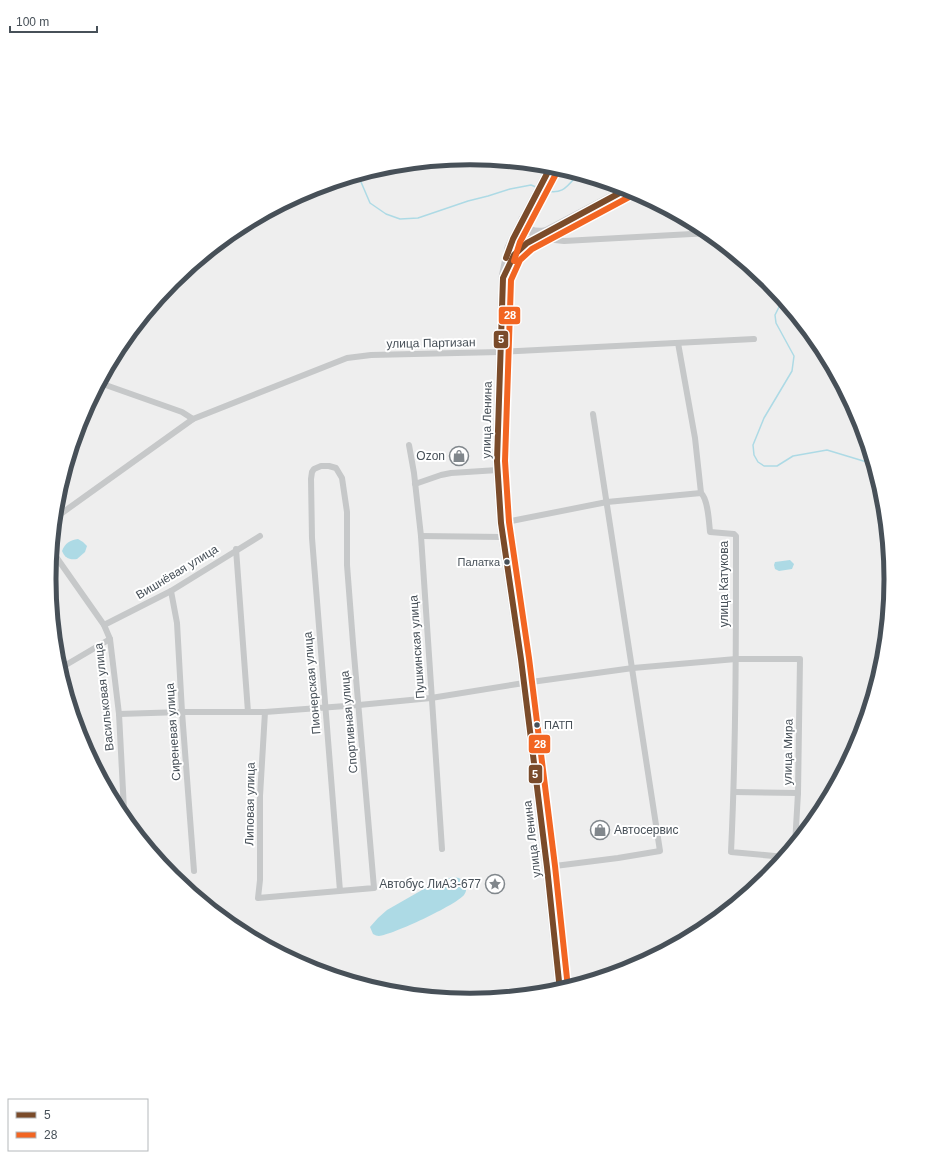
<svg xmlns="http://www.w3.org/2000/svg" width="941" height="1159" font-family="Helvetica,sans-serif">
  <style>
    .water { fill: #addae5 }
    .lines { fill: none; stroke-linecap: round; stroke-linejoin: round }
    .stream { stroke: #addae5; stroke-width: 1.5 }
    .minor { stroke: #c6c8c9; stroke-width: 6 }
    .secondary { stroke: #c7c9cc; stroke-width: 9 }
    .bus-1-casing { stroke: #fff; stroke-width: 9 }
    .bus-2-casing { stroke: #fff; stroke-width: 9 }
    .bus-1 { stroke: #7a4b2a; stroke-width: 6 }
    .bus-2 { stroke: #f26522; stroke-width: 6 }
    .bus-dot { fill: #475058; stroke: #fff; stroke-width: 1.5 }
    .labels { text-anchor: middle; stroke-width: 4; stroke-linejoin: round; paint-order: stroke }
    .bus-label { font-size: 11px; fill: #475058; stroke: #fff; text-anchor: end }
    .street-label { font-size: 12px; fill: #475058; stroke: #fff }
    .poi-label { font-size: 12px; fill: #475058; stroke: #fff; text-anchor: end }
    .rim { fill: none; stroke: #475058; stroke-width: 5 }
    .line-badge { stroke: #fff; stroke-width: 1.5 }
    .badge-label { font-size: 11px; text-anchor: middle; font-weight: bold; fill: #fff }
  </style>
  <rect width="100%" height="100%" fill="#eee"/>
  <!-- water -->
  <g class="water">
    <path d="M 78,539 L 83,542 L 87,546 L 85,552 L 77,559 C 69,560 65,558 62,551 C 65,543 70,540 78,539 Z"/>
    <path d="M 790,560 L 794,564 L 792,569 L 779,571 L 775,569 L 774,565 L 775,562 Z"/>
    <path d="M 453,877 L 459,878 L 466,884 C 466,889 467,891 464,895 C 456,905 392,935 379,936 C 377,936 375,935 373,934 L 370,927 L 378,918 L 387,910 L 436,882 Z"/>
  </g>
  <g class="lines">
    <!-- stream -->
    <g class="stream">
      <path d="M 358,175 L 370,203 L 386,214 L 400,219 L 418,218 L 468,201 L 488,196 L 510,189 L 531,185 L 536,187"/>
      <path d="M 543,190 C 562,196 567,187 578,174"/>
      <path d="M 783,299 L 775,315 L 776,323 L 794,356 L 792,371 L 764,418 L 753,445 L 754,455 L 758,462 L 764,466 L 777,466 L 793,456 L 827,450 L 870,463 L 874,466"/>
    </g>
    <!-- minor -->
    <g class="minor">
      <path d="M 536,238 L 564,241 L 710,233"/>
      <path d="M 678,343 L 695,438 L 701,493 C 708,499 709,522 710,532 L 734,534 L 736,536 C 736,642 736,747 731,852 L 785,857"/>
      <path d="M 100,383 L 182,412 L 193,419"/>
      <path d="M 409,445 L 414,473 L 421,536 L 442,849"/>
      <path d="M 415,484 L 441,475 L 451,473 L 498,470"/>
      <path d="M 55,518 L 193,419 L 347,358 L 371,355 L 500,352 L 754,339"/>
      <path d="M 501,523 L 607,502 L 701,493"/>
      <path d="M 421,536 L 503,537"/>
      <path d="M 236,549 L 248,712"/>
      <path d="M 52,551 L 104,625 L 110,639 L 119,714 L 124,810"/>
      <path d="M 171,591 L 177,623 L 182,712 L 194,871"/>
      <path d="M 104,625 L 171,591 L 260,536"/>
      <path d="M 59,669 L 110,639"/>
      <path d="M 265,712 L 260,796 L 260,880 L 258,898 L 374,888 L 353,643 L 347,565 L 347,512 L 342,478 L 336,468 L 329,466 L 321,466 L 314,469 L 312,472 L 311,479 L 312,538 L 340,891"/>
      <path d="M 119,714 L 182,712 L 265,712 L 359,705 L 431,698 L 524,683 L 633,668 L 736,659 L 800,659 L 798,793 L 795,845"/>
      <path d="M 734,792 L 798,793"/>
      <path d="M 547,867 L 618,858 L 660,851 L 593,414"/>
    </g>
    <!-- secondary -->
    <g class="secondary">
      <path d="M 551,166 L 513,239 L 509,248 L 503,278 L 497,461 L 501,523 L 521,659 L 547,867 L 560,991"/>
      <path d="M 523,219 C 525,231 533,233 544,232"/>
      <path d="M 508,264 L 517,250 L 534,238 L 627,189"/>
    </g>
    <defs>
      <g id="bus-1">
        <path d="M 506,258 L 513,239 L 551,166"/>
        <path d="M 560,991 L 547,867 L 521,659 L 501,523 L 497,461 L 503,278 L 514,255 L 527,243 L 627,189"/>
      </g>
      <g id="bus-2">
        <path d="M 514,261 L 520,242 L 558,170"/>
        <path d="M 568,988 L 555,866 L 529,658 L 509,522 L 505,461 L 511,280 L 520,260 L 532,249 L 631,196"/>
      </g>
    </defs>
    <!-- bus-1 casing -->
    <use href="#bus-1" class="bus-1-casing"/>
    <!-- bus-2 casing -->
    <use href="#bus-2" class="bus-2-casing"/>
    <!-- bus-1 -->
    <use href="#bus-1" class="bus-1"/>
    <!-- bus-2 -->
    <use href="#bus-2" class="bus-2"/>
  </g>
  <!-- icons -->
  <defs>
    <symbol id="shop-ring" viewBox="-11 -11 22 22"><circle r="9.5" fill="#fff" stroke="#81878c" stroke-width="1.5"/><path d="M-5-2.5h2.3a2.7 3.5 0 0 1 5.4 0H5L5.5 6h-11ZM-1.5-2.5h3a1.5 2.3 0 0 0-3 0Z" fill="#81878c"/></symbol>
    <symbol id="sight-ring" viewBox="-11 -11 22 22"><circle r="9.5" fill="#fff" stroke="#81878c" stroke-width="1.5"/><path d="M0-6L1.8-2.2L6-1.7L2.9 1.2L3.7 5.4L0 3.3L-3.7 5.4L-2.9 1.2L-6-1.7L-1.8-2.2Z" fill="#81878c"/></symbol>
  </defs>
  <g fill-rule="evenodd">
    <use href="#shop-ring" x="448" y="445" width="22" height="22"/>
    <use href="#shop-ring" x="589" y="819" width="22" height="22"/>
    <use href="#sight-ring" x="484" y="873" width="22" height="22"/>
  </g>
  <!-- markers -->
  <g class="bus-dot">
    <circle cx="507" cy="562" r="3.5"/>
    <circle cx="537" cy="725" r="3.5"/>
  </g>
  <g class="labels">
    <!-- bus labels -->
    <g class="bus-label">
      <text x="500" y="566">Палатка</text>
      <text x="544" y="729" text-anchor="start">ПАТП</text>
    </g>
    <!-- street labels -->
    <g class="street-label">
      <text transform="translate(431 343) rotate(-1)" y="4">улица Партизан</text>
      <text transform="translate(487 420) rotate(-89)" y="4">улица Ленина</text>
      <text transform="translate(177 572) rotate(-31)" y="4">Вишнёвая улица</text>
      <text transform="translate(724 584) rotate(-90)" y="4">улица Катукова</text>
      <text transform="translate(417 647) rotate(-94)" y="4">Пушкинская улица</text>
      <text transform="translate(312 683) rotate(-95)" y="4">Пионерская улица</text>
      <text transform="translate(104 697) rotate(-96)" y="4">Васильковая улица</text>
      <text transform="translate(349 722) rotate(-95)" y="4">Спортивная улица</text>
      <text transform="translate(173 732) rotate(-94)" y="4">Сиреневая улица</text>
      <text transform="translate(788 752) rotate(-89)" y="4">улица Мира</text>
      <text transform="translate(250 804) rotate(-89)" y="4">Липовая улица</text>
      <text transform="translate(532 839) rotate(-97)" y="4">улица Ленина</text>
    </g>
    <!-- poi labels -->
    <g class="poi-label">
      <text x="445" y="460">Ozon</text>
      <text x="614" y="834" text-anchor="start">Автосервис</text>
      <text x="481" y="888">Автобус ЛиАЗ-677</text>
    </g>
  </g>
  <!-- crop -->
  <path d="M0 0H941V1159H0ZM56 579a414 414 0 1 1 828 0a414 414 0 1 1-828 0Z" fill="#fff" fill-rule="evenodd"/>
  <path class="rim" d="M56 579a414 414 0 1 1 828 0a414 414 0 1 1-828 0Z"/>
  <g class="line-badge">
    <rect x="498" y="306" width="23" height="19" rx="4" fill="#f26522"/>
    <rect x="493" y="330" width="16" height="19" rx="4" fill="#7a4b2a"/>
    <rect x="528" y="734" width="23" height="20" rx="4" fill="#f26522"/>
    <rect x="528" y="764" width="15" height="20" rx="4" fill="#7a4b2a"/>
  </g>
  <g class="badge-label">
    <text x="510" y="319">28</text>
    <text x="501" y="343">5</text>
    <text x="540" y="748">28</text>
    <text x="535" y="778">5</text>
  </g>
  <!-- legend -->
  <rect x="8" y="1099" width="140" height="52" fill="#ffffff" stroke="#b5b9bc"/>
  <rect x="16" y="1112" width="20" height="6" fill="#7a4b2a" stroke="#b5b9bc"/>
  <text x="44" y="1119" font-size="12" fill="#475058">5</text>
  <rect x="16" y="1132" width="20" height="6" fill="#f26522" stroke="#b5b9bc"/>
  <text x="44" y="1139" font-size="12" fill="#475058">28</text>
  <!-- scale -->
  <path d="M10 26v6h87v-6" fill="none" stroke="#475058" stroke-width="2"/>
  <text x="16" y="26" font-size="12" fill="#475058" stroke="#ffffff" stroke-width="3" paint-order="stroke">100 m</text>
</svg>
